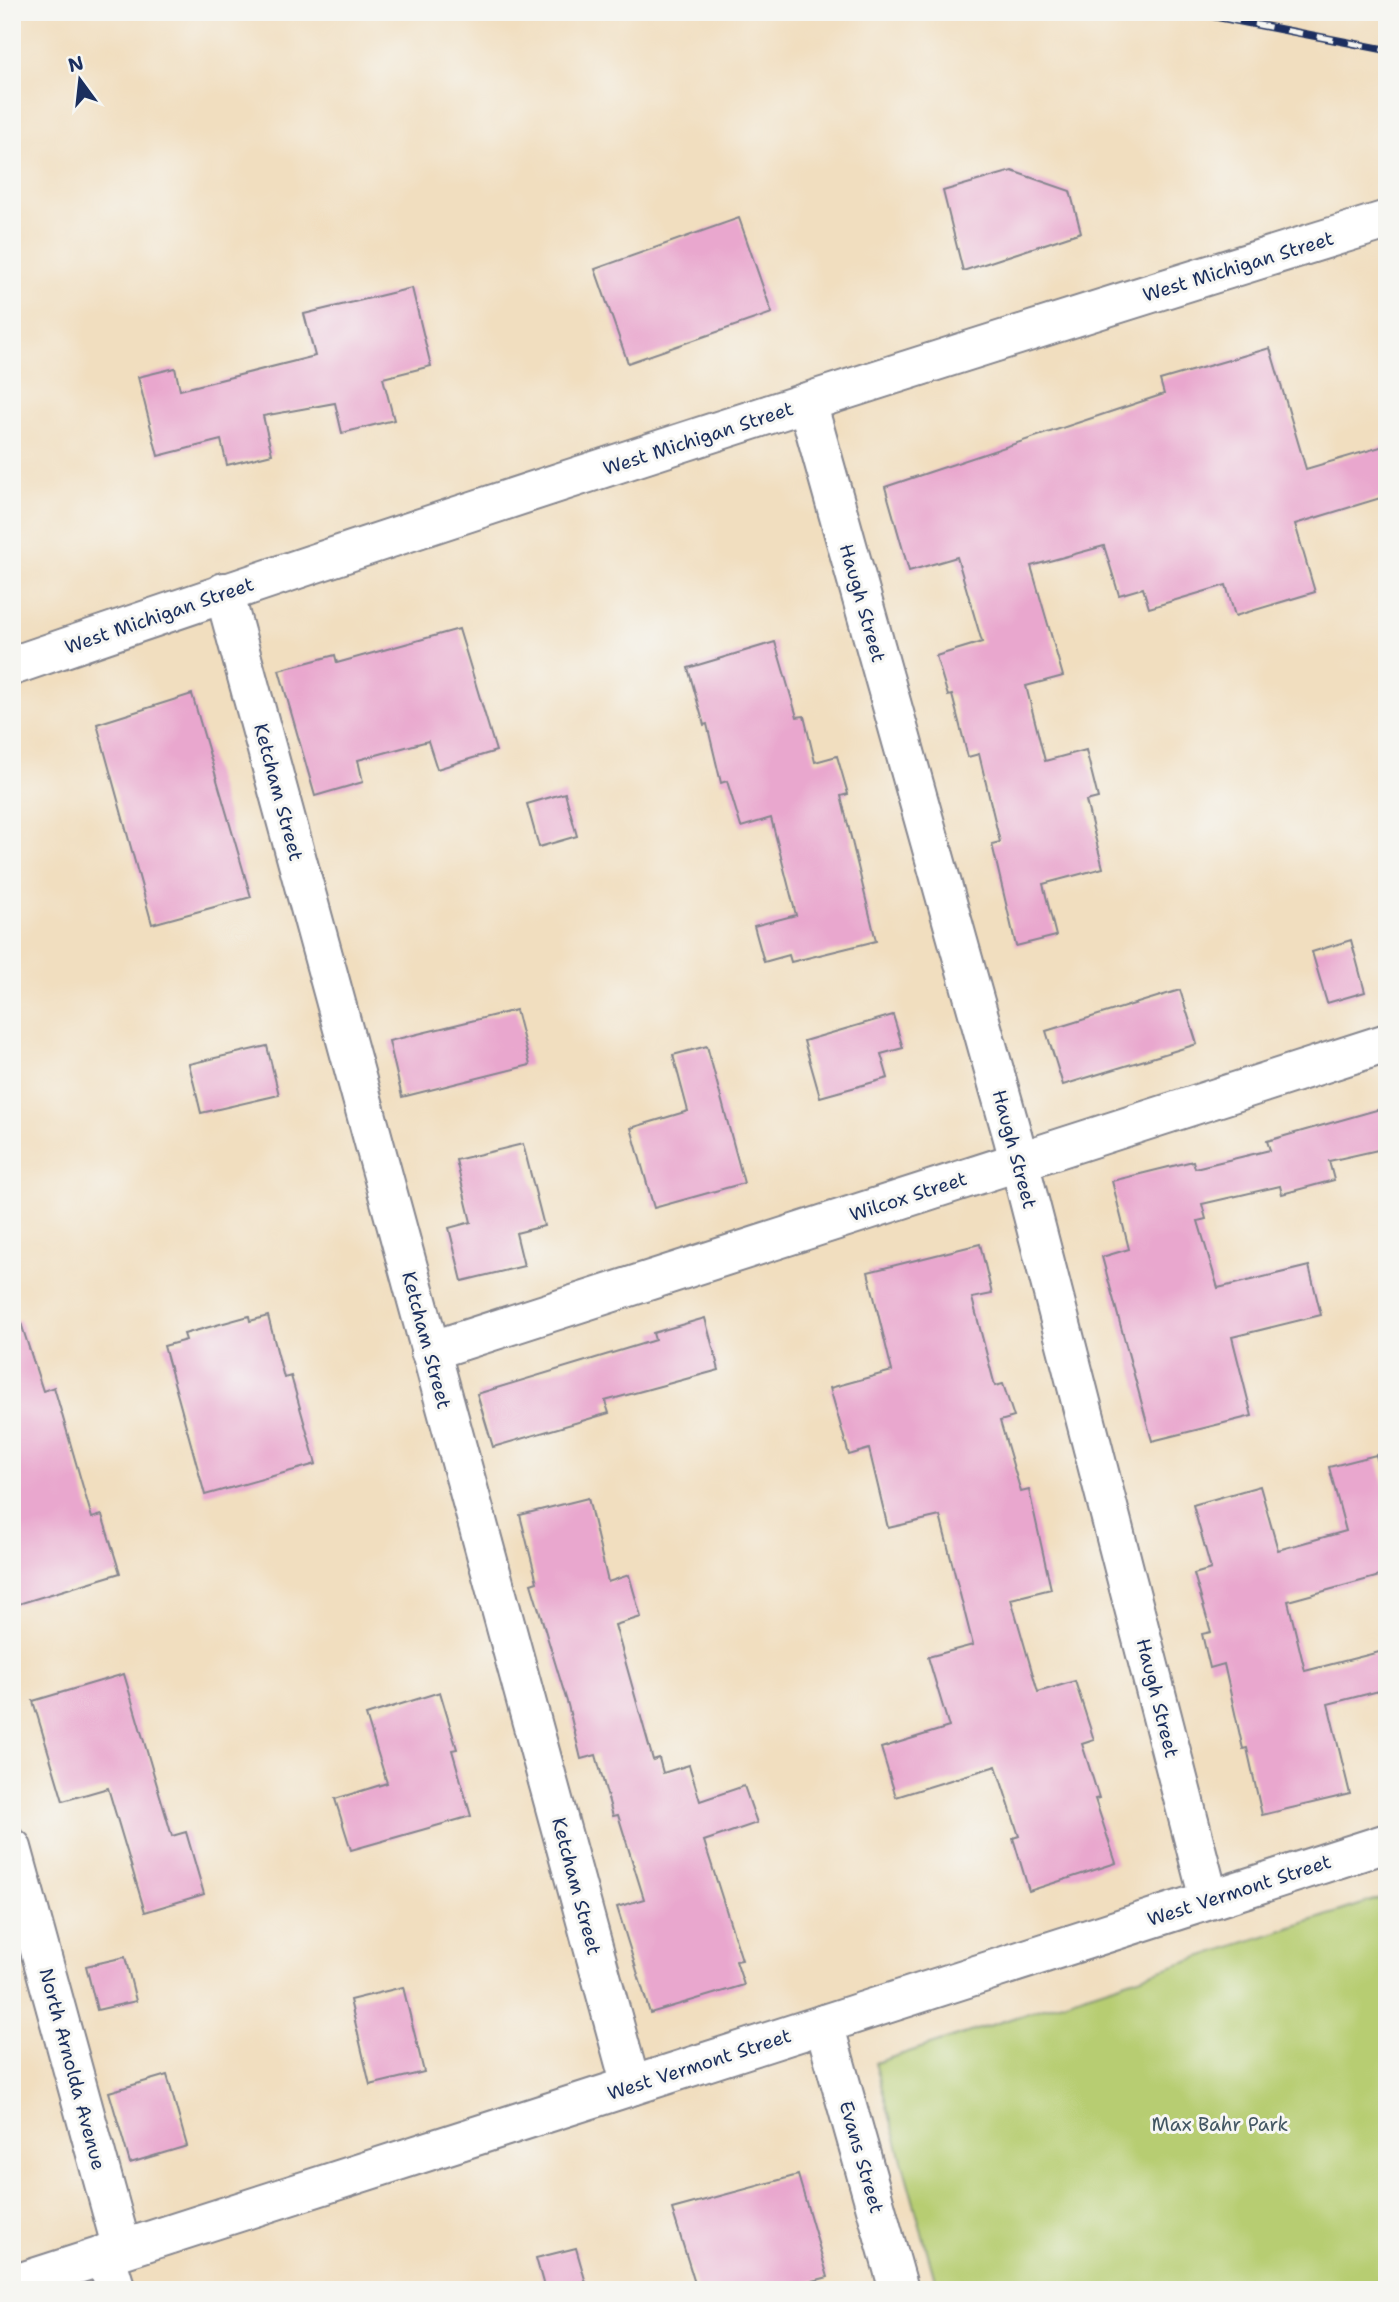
<svg xmlns="http://www.w3.org/2000/svg" width="1399" height="2302" font-family="'Shantell Sans',sans-serif">
  <style>
    .green { fill: #b7cd72; stroke: #697e68; stroke-width: 2 }
    .building { fill: #e9a7ce }
    .lines { fill: none; stroke-linecap: round; stroke-linejoin: round }
    .street-casing { stroke: #86868e; stroke-width: 42 }
    .secondary-casing { stroke: #86868e; stroke-width: 42 }
    .street { stroke: #fff; stroke-width: 38 }
    .secondary { stroke: #fff; stroke-width: 38 }
    .rail-casing { stroke: #1b2f5e; stroke-width: 8 }
    .rail { stroke: #f6f6f2; stroke-width: 5; stroke-dasharray: 16; stroke-linecap: butt }
    .labels { text-anchor: middle; stroke-width: 6; stroke-linejoin: round; paint-order: stroke }
    .street-label { font-size: 19px; fill: #1b2f5e; stroke: #f6f6f2 }
    .park-label { font-size: 19px; fill: #425663; stroke: #f6f6f2 }
  </style>
  <rect width="100%" height="100%" fill="#f6f6f2"/>
  <filter id="ink" filterUnits="userSpaceOnUse"><feTurbulence type="fractalNoise" baseFrequency=".0143" numOctaves="2"/><feDisplacementMap in="SourceGraphic" scale="14" xChannelSelector="R" yChannelSelector="G"/><feConvolveMatrix kernelMatrix="1 2 1 2 8 2 1 2 1" color-interpolation-filters="sRGB"/></filter>
  <filter id="wash" filterUnits="userSpaceOnUse"><feTurbulence type="fractalNoise" baseFrequency=".00686" numOctaves="4" result="noise"/><feDisplacementMap in="SourceGraphic" scale="28" xChannelSelector="R" yChannelSelector="G"/><feGaussianBlur stdDeviation="1.57" result="paint"/><feColorMatrix in="noise" values="0 0 0 0 0 0 0 0 0 0 0 0 0 0 0 0 0 1.4 0 .05"/><feComposite in="paint" operator="in"/></filter>
  <g filter="url(#wash)">
    <rect width="100%" height="100%" fill="#f1debf"/>
    <!-- green -->
    <path class="green" d="M 1387,1896 L 1387,2290 L 938,2290 L 875,2063 Z"/>
    <g id="blocks">
      <!-- building -->
      <g class="building">
        <path d="M 1012,171 L 1070,191 L 1081,232 L 963,271 L 943,191 Z"/>
        <path d="M 739,218 L 772,313 L 628,363 L 595,269 Z"/>
        <path d="M 412,288 L 431,366 L 383,378 L 394,420 L 342,433 L 335,403 L 263,416 L 272,454 L 227,465 L 221,440 L 158,456 L 138,377 L 175,368 L 180,390 L 315,356 L 304,314 Z"/>
        <path d="M 1270,348 L 1306,469 L 1387,445 L 1387,496 L 1295,524 L 1315,592 L 1235,616 L 1226,585 L 1149,608 L 1143,588 L 1119,595 L 1104,546 L 1031,566 L 1063,676 L 1026,686 L 1045,761 L 1086,750 L 1098,798 L 1086,801 L 1103,868 L 1043,884 L 1056,936 L 1016,946 L 992,844 L 1000,842 L 979,754 L 968,757 L 952,695 L 948,696 L 936,656 L 982,642 L 957,557 L 909,571 L 885,487 L 1164,394 L 1160,380 Z"/>
        <path d="M 459,629 L 496,751 L 437,769 L 428,741 L 358,760 L 363,782 L 315,796 L 279,670 L 335,655 L 337,663 Z"/>
        <path d="M 775,642 L 797,717 L 804,716 L 815,762 L 837,756 L 848,794 L 841,796 L 876,941 L 791,962 L 789,955 L 764,962 L 754,926 L 796,915 L 771,818 L 741,827 L 727,781 L 721,783 L 707,724 L 704,725 L 688,668 Z"/>
        <path d="M 192,694 L 251,897 L 152,924 L 97,724 Z"/>
        <path d="M 565,793 L 577,836 L 539,847 L 527,804 Z"/>
        <path d="M 1351,940 L 1365,992 L 1327,1003 L 1312,952 Z"/>
        <path d="M 1180,990 L 1197,1044 L 1063,1085 L 1046,1031 Z"/>
        <path d="M 516,1010 L 530,1065 L 402,1097 L 389,1041 Z"/>
        <path d="M 893,1015 L 903,1048 L 881,1054 L 888,1078 L 820,1097 L 804,1041 Z"/>
        <path d="M 267,1046 L 279,1095 L 201,1113 L 189,1064 Z"/>
        <path d="M 707,1046 L 744,1183 L 654,1208 L 631,1128 L 688,1111 L 673,1055 Z"/>
        <path d="M 1387,1107 L 1387,1148 L 1329,1161 L 1334,1180 L 1282,1194 L 1280,1186 L 1202,1204 L 1206,1219 L 1198,1221 L 1218,1288 L 1309,1266 L 1321,1315 L 1232,1337 L 1252,1416 L 1152,1441 L 1102,1257 L 1129,1249 L 1112,1181 L 1193,1161 L 1195,1168 L 1270,1150 L 1267,1141 Z"/>
        <path d="M 523,1144 L 544,1226 L 516,1233 L 524,1266 L 462,1281 L 449,1228 L 471,1222 L 456,1160 Z"/>
        <path d="M 980,1244 L 992,1294 L 972,1298 L 995,1386 L 1003,1384 L 1014,1417 L 1000,1421 L 1021,1492 L 1029,1490 L 1051,1589 L 1011,1599 L 1038,1692 L 1075,1681 L 1094,1740 L 1082,1744 L 1099,1798 L 1095,1799 L 1116,1863 L 1029,1891 L 1013,1838 L 1019,1836 L 996,1766 L 896,1797 L 881,1748 L 949,1727 L 928,1657 L 973,1645 L 940,1516 L 888,1528 L 869,1449 L 849,1455 L 830,1388 L 892,1371 L 868,1272 Z"/>
        <path d="M 249,1316 L 250,1321 L 268,1316 L 284,1378 L 291,1376 L 316,1464 L 205,1495 L 164,1346 L 186,1340 L 184,1334 Z"/>
        <path d="M 705,1318 L 719,1370 L 605,1401 L 609,1413 L 493,1447 L 477,1394 L 655,1340 L 653,1333 Z"/>
        <path d="M 20,1320 L 43,1391 L 54,1387 L 92,1518 L 102,1515 L 120,1573 L 12,1606 L 12,1321 Z"/>
        <path d="M 1376,1455 L 1387,1497 L 1387,1574 L 1288,1601 L 1305,1671 L 1387,1650 L 1387,1689 L 1328,1704 L 1350,1794 L 1262,1815 L 1247,1748 L 1243,1749 L 1224,1664 L 1210,1668 L 1202,1634 L 1211,1632 L 1194,1574 L 1211,1569 L 1193,1505 L 1260,1486 L 1278,1550 L 1346,1531 L 1329,1467 Z"/>
        <path d="M 588,1498 L 608,1582 L 629,1575 L 641,1617 L 615,1625 L 653,1760 L 659,1758 L 663,1773 L 689,1765 L 700,1801 L 744,1786 L 757,1823 L 704,1841 L 742,1960 L 736,1961 L 744,1985 L 650,2013 L 617,1907 L 644,1899 L 618,1815 L 613,1816 L 596,1755 L 581,1759 L 568,1705 L 531,1584 L 537,1582 L 520,1515 Z"/>
        <path d="M 124,1674 L 172,1836 L 186,1832 L 204,1894 L 145,1912 L 108,1788 L 63,1801 L 33,1701 Z"/>
        <path d="M 440,1692 L 457,1749 L 452,1750 L 471,1816 L 351,1850 L 335,1799 L 387,1783 L 366,1715 Z"/>
        <path d="M 125,1957 L 136,2001 L 97,2010 L 86,1966 Z"/>
        <path d="M 403,1987 L 424,2072 L 370,2085 L 350,2000 Z"/>
        <path d="M 167,2075 L 187,2146 L 130,2163 L 109,2092 Z"/>
        <path d="M 798,2175 L 828,2277 L 779,2290 L 697,2290 L 672,2209 Z"/>
        <path d="M 576,2248 L 588,2290 L 545,2290 L 536,2258 Z"/>
      </g>
    </g>
  </g>
  <g filter="url(#ink)">
    <use href="#blocks" fill-opacity="0" stroke="#86868e" stroke-width="2"/>
    <g class="lines">
      <defs>
        <g id="street">
          <path d="M 807,402 L 1013,1138 L 1209,1899"/>
          <path d="M 224,592 L 631,2086"/>
          <path d="M 430,1351 L 1387,1043"/>
          <path d="M 12,1848 L 122,2249"/>
          <path d="M 824,2024 L 899,2290"/>
          <path d="M 105,2254 L 116,2290"/>
          <path d="M 12,2285 L 1387,1843"/>
        </g>
        <path id="secondary" d="M 12,666 C 468,509 926,362 1387,220"/>
      </defs>
      <!-- street casing -->
      <use href="#street" class="street-casing"/>
      <!-- secondary casing -->
      <use href="#secondary" class="secondary-casing"/>
      <!-- street -->
      <use href="#street" class="street"/>
      <!-- secondary -->
      <use href="#secondary" class="secondary"/>
      <defs>
        <path id="rail" d="M 1192,12 L 1387,50"/>
      </defs>
      <!-- rail casing -->
      <use href="#rail" class="rail-casing"/>
      <!-- rail -->
      <use href="#rail" class="rail"/>
    </g>
  </g>
  <g class="labels">
    <!-- street labels -->
    <g class="street-label">
      <text transform="translate(1238 266) rotate(-17)" y="7">West Michigan Street</text>
      <text transform="translate(698 438) rotate(-18)" y="7">West Michigan Street</text>
      <text transform="translate(863 603) rotate(74)" y="7">Haugh Street</text>
      <text transform="translate(159 615) rotate(-19)" y="7">West Michigan Street</text>
      <text transform="translate(279 792) rotate(75)" y="7">Ketcham Street</text>
      <text transform="translate(1015 1149) rotate(75)" y="7">Haugh Street</text>
      <text transform="translate(908 1196) rotate(-18)" y="7">Wilcox Street</text>
      <text transform="translate(427 1340) rotate(75)" y="7">Ketcham Street</text>
      <text transform="translate(1158 1698) rotate(76)" y="7">Haugh Street</text>
      <text transform="translate(577 1886) rotate(75)" y="7">Ketcham Street</text>
      <text transform="translate(1239 1890) rotate(-18)" y="7">West Vermont Street</text>
      <text transform="translate(699 2064) rotate(-18)" y="7">West Vermont Street</text>
      <text transform="translate(73 2069) rotate(75)" y="7">North Arnolda Avenue</text>
      <text transform="translate(862 2157) rotate(74)" y="7">Evans Street</text>
    </g>
    <!-- park labels -->
    <g class="park-label">
      <text x="1220" y="2131">Max Bahr Park</text>
    </g>
  </g>
  <!-- margin -->
  <rect width="1399" height="2302" fill="none" stroke="#f6f6f2" stroke-width="42"/>
  <!-- north arrow -->
  <g transform="translate(80 80) rotate(345)" stroke="#f6f6f2" stroke-width="5" paint-order="stroke">
  <path d="M0-5L12 26L0 18L-12 26Z" fill="#1b2f5e"/>
  <text y="-10" font-size="19" font-weight="bold" text-anchor="middle" fill="#1b2f5e">N</text>
  </g>
</svg>
